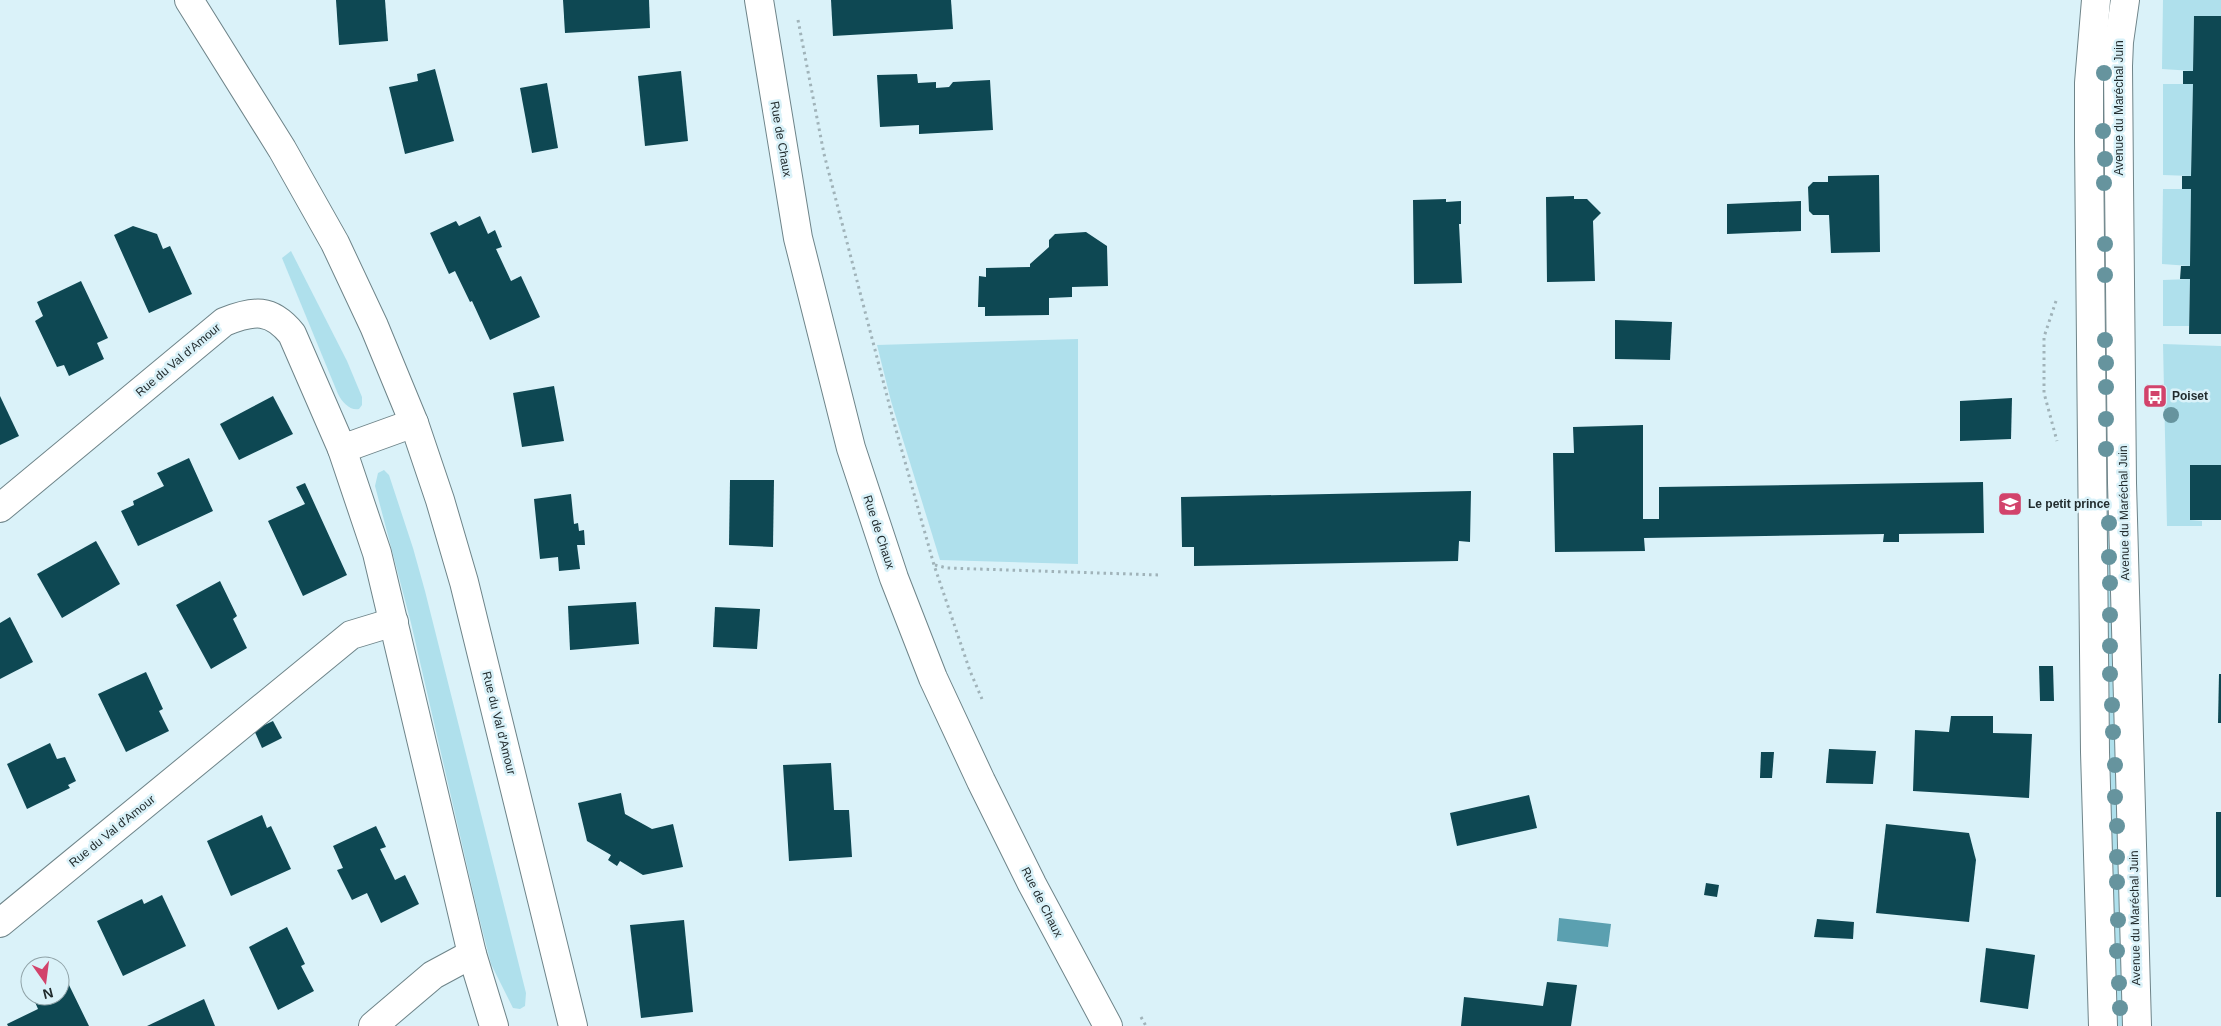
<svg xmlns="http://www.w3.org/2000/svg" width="2221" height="1026" font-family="Helvetica,sans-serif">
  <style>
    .green { fill: #afe0ec }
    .water { fill: #5ba0b0 }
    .building { fill: #0e4853 }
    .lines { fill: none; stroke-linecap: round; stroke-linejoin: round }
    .minor-casing { stroke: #6e8489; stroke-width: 30 }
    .tertiary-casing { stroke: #6e8489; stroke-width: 30 }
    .secondary-casing { stroke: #6e8489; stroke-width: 30 }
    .path { stroke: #a0b3b9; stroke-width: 3; stroke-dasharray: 2.5 4; stroke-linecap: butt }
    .minor { stroke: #fff; stroke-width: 28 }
    .tertiary { stroke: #fff; stroke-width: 28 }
    .secondary { stroke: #fff; stroke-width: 28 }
    .tree { fill: #66949e }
    .labels { text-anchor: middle; stroke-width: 5; stroke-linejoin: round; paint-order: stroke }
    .street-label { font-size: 12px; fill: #222c2e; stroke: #daf2f9 }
    .poi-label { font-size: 12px; font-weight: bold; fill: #222c2e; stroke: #daf2f9; text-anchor: start }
  </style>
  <rect width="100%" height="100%" fill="#daf2f9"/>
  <!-- green -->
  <g class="green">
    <path d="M 2163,0 L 2221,0 L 2221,16 L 2194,16 L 2193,71 L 2162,69 Z"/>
    <path d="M 2163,84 L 2193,84 L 2191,176 L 2163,175 Z"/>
    <path d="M 2163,189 L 2191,189 L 2190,266 L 2162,264 Z"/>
    <path d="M 291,251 L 347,361 L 362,397 L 362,405 L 359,409 C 350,411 342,402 338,394 L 282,258 Z"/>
    <path d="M 2190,279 L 2189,326 L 2163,326 L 2163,280 Z"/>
    <path d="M 1078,339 L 1078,564 L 940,560 L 891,401 L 877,345 Z"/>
    <path d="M 2163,344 L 2221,346 L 2221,465 L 2190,465 L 2190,520 L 2202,521 L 2202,526 L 2167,526 Z"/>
    <path d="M 384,470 L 389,475 L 413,548 L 425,591 L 526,993 L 525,1006 L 520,1009 L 513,1008 L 491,964 L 477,909 L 411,623 L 375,486 L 378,473 Z"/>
    <path d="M 2099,489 L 2115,490 L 2129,1026 L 2114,1026 Z"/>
  </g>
  <!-- water -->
  <path class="water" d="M 1559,918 L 1611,924 L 1608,947 L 1557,941 Z"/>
  <!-- building -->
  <g class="building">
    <path d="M 336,0 L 385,0 L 388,41 L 339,45 Z"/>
    <path d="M 563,0 L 649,0 L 650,28 L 565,33 Z"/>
    <path d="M 831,0 L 951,0 L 953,29 L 833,36 Z"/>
    <path d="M 2194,16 L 2221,16 L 2221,334 L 2189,334 L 2190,279 L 2180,279 L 2181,266 L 2190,266 L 2191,189 L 2182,189 L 2182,176 L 2191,176 L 2193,84 L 2183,84 L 2183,71 L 2193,71 Z"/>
    <path d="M 435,69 L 454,141 L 405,154 L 389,87 L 418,81 L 417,74 Z"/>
    <path d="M 681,71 L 688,141 L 645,146 L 638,76 Z"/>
    <path d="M 917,74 L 918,83 L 936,82 L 936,88 L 949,87 L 953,82 L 990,80 L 993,130 L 919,134 L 919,125 L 880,127 L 877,75 Z"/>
    <path d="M 547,83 L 558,148 L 532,153 L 520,88 Z"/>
    <path d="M 1879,175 L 1880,252 L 1831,253 L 1829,215 L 1813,215 L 1809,211 L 1808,187 L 1813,182 L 1828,182 L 1828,176 Z"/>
    <path d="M 1574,196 L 1574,199 L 1587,199 L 1601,213 L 1593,221 L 1595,281 L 1547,282 L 1546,197 Z"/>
    <path d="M 1446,199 L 1446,202 L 1461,201 L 1461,224 L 1459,224 L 1462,283 L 1414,284 L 1413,200 Z"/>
    <path d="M 1801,201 L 1801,231 L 1727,234 L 1727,204 Z"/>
    <path d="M 480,216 L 488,234 L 495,230 L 502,247 L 496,249 L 511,281 L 521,276 L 540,317 L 490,340 L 472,301 L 470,302 L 455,271 L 449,274 L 430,233 L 456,221 L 459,226 Z"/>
    <path d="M 133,226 L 157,234 L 163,249 L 170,246 L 192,294 L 149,313 L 114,235 Z"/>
    <path d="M 1086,232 L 1107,246 L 1108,286 L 1072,287 L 1072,297 L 1049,298 L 1049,315 L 985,316 L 985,307 L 978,307 L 979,276 L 986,277 L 986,268 L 1030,267 L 1030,264 L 1049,247 L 1049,240 L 1055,234 Z"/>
    <path d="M 81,281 L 108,338 L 97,343 L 104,359 L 69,376 L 64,365 L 57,367 L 35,321 L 43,316 L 37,302 Z"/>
    <path d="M 1615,320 L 1672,322 L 1670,360 L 1615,359 Z"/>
    <path d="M 554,386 L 564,441 L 522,447 L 513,393 Z"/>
    <path d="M 0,396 L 19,436 L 0,445 Z"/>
    <path d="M 273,396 L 293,434 L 239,460 L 220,424 Z"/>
    <path d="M 2012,398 L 2011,439 L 1960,441 L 1960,401 Z"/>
    <path d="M 1643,425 L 1643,519 L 1659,519 L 1659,487 L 1983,482 L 1984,533 L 1899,534 L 1899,542 L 1883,542 L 1884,534 L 1644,538 L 1645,551 L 1555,552 L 1553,453 L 1574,453 L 1573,427 Z"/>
    <path d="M 189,458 L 213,511 L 138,546 L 121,511 L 134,505 L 133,501 L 164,486 L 157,473 Z"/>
    <rect x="2190" y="465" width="31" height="55"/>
    <path d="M 730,480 L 774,480 L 773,547 L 729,545 Z"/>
    <path d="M 305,483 L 347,575 L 303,596 L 268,521 L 305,504 L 296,487 Z"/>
    <path d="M 1471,491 L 1470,542 L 1459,541 L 1458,561 L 1194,566 L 1194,547 L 1182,547 L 1181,497 Z"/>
    <path d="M 571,494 L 574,524 L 578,523 L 579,531 L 584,530 L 585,545 L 577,545 L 580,569 L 559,571 L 558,557 L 540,559 L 534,499 Z"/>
    <path d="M 96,541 L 120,584 L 62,618 L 37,574 Z"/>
    <path d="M 220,581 L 237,616 L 233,619 L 247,648 L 211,669 L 176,605 Z"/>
    <path d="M 636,602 L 639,644 L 570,650 L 568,606 Z"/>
    <path d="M 715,607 L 760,609 L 757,649 L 713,647 Z"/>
    <path d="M 10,617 L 33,662 L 0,679 L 0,623 Z"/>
    <path d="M 2039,666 L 2053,666 L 2054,701 L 2040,701 Z"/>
    <path d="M 146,672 L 163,709 L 159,711 L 169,731 L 126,752 L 98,694 Z"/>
    <path d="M 2219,674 L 2221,674 L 2221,723 L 2218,723 Z"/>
    <path d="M 1951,716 L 1993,716 L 1993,733 L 2032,734 L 2029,798 L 1913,791 L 1915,730 L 1949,732 Z"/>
    <path d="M 273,721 L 282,738 L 262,748 L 254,730 Z"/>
    <path d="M 50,743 L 57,759 L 65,757 L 76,781 L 68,785 L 70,788 L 27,809 L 7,764 Z"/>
    <path d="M 1829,749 L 1876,751 L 1873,784 L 1826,783 Z"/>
    <path d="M 1761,752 L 1774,752 L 1772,778 L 1760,778 Z"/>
    <path d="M 831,763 L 834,810 L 849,810 L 852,857 L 789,861 L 783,765 Z"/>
    <path d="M 621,793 L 625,814 L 652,829 L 673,824 L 683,867 L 643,875 L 620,861 L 617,866 L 608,860 L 611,855 L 587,841 L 578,803 Z"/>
    <path d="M 1529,795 L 1537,828 L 1457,846 L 1450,813 Z"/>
    <rect x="2216" y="812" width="5" height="85"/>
    <path d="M 262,815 L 267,828 L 271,826 L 291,869 L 231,896 L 207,841 Z"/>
    <path d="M 1886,824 L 1969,833 L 1976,860 L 1969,922 L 1876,913 Z"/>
    <path d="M 376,826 L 386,847 L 380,849 L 395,880 L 405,875 L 419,904 L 381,923 L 367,893 L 352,900 L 337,870 L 343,868 L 333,846 Z"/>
    <path d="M 1706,883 L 1719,885 L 1717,897 L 1704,895 Z"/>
    <path d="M 162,895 L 186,946 L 123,976 L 97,921 L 142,899 L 144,904 Z"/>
    <path d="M 1817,919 L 1854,922 L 1853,939 L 1814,937 Z"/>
    <path d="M 684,920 L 693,1012 L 641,1018 L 630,925 Z"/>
    <path d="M 287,927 L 305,964 L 301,966 L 314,991 L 278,1010 L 249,947 Z"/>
    <path d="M 1986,948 L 2035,955 L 2028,1009 L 1980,1002 Z"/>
    <path d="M 1547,982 L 1577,985 L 1571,1026 L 1461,1026 L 1464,997 L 1543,1006 Z"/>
    <path d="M 69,985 L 89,1026 L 8,1026 L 7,1024 L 38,1009 L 35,1002 L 47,996 L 60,996 L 60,989 Z"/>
    <path d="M 204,999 L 215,1026 L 147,1026 Z"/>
  </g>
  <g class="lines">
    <defs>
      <g id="minor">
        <path d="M 759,0 L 798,238 L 851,448 L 894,578 L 933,678 L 981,781 L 1032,884 L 1108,1026"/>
        <path d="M 342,449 L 377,553 L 472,954 L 494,1026"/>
        <path d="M 0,508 L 224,322 C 254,310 271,308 292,334 L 342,449 L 414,423"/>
        <path d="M 0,923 L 351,635 L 394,622"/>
        <path d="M 373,1026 L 433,975 L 472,954"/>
      </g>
      <path id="tertiary" d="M 189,0 L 282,149 L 335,243 L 374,326 L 414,423 L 440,500 L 464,582 L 573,1026"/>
      <g id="secondary">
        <path d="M 2096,0 L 2089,83 L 2089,140 L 2095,752 L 2103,1026"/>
        <path d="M 2125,0 L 2119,42 L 2118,66 L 2119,182 L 2122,483 L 2137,1026"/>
      </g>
    </defs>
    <!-- minor casing -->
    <use href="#minor" class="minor-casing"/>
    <!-- tertiary casing -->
    <use href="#tertiary" class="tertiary-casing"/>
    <!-- secondary casing -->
    <use href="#secondary" class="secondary-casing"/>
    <!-- path -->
    <g class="path">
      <path d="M 798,20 L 824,154 L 893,419 L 934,565 L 970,671 L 982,699"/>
      <path d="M 2056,301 L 2044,337 L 2044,393 L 2057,441"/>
      <path d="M 935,565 L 947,568 L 1160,575"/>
      <path d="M 1141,1017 L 1146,1026"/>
    </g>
    <!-- minor -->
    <use href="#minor" class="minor"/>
    <!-- tertiary -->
    <use href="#tertiary" class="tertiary"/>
    <!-- secondary -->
    <use href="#secondary" class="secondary"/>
  </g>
  <!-- trees -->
  <g class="tree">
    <circle cx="2104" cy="73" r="8"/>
    <circle cx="2103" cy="131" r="8"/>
    <circle cx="2105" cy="159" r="8"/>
    <circle cx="2104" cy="183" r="8"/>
    <circle cx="2105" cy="244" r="8"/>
    <circle cx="2105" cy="275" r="8"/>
    <circle cx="2105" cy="340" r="8"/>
    <circle cx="2106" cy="363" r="8"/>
    <circle cx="2106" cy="387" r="8"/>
    <circle cx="2171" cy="415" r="8"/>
    <circle cx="2106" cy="419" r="8"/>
    <circle cx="2106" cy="449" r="8"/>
    <circle cx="2109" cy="523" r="8"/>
    <circle cx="2109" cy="557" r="8"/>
    <circle cx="2110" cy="583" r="8"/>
    <circle cx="2110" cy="615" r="8"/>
    <circle cx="2110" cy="646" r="8"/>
    <circle cx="2110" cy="674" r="8"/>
    <circle cx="2112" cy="705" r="8"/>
    <circle cx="2113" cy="732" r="8"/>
    <circle cx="2115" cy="765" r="8"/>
    <circle cx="2115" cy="797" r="8"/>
    <circle cx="2117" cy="826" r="8"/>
    <circle cx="2117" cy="857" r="8"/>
    <circle cx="2117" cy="882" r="8"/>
    <circle cx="2118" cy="920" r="8"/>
    <circle cx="2117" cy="951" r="8"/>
    <circle cx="2119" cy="983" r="8"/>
    <circle cx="2120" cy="1008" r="8"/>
  </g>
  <!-- icons -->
  <defs>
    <symbol id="bus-square" viewBox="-11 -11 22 22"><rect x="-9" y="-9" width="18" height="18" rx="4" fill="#d2436b" stroke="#daf2f9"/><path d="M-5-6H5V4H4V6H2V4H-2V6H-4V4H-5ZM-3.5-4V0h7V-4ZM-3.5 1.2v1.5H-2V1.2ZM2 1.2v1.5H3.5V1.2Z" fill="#fff"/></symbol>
    <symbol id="school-square" viewBox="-11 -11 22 22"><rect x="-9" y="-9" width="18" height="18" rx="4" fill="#d2436b" stroke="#daf2f9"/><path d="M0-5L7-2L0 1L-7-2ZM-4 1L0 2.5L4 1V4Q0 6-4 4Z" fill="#fff"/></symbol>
  </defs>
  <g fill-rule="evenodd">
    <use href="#bus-square" x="2141" y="382" width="28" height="28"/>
    <use href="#school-square" x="1996" y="490" width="28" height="28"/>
  </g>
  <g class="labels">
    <!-- street labels -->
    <g class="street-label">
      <text transform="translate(2119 108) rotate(-90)" y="4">Avenue du Maréchal Juin</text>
      <text transform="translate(781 139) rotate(80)" y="4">Rue de Chaux</text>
      <text transform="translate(178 360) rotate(-40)" y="4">Rue du Val d'Amour</text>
      <text transform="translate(2124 513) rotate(-91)" y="4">Avenue du Maréchal Juin</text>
      <text transform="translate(879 532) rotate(72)" y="4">Rue de Chaux</text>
      <text transform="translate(499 723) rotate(76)" y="4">Rue du Val d'Amour</text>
      <text transform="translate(112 831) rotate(-39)" y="4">Rue du Val d'Amour</text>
      <text transform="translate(1042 902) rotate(63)" y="4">Rue de Chaux</text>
      <text transform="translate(2135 918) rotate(-91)" y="4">Avenue du Maréchal Juin</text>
    </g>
    <!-- poi labels -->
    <g class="poi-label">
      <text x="2172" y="400">Poiset</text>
      <text x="2028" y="508">Le petit prince</text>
    </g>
  </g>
  <!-- north arrow -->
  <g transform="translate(45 981) rotate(166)"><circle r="24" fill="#daf2f9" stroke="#90a3a8"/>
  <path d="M0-4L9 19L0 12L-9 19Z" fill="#d2436b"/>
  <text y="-8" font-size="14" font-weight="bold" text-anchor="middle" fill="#222c2e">N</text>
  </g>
</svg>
